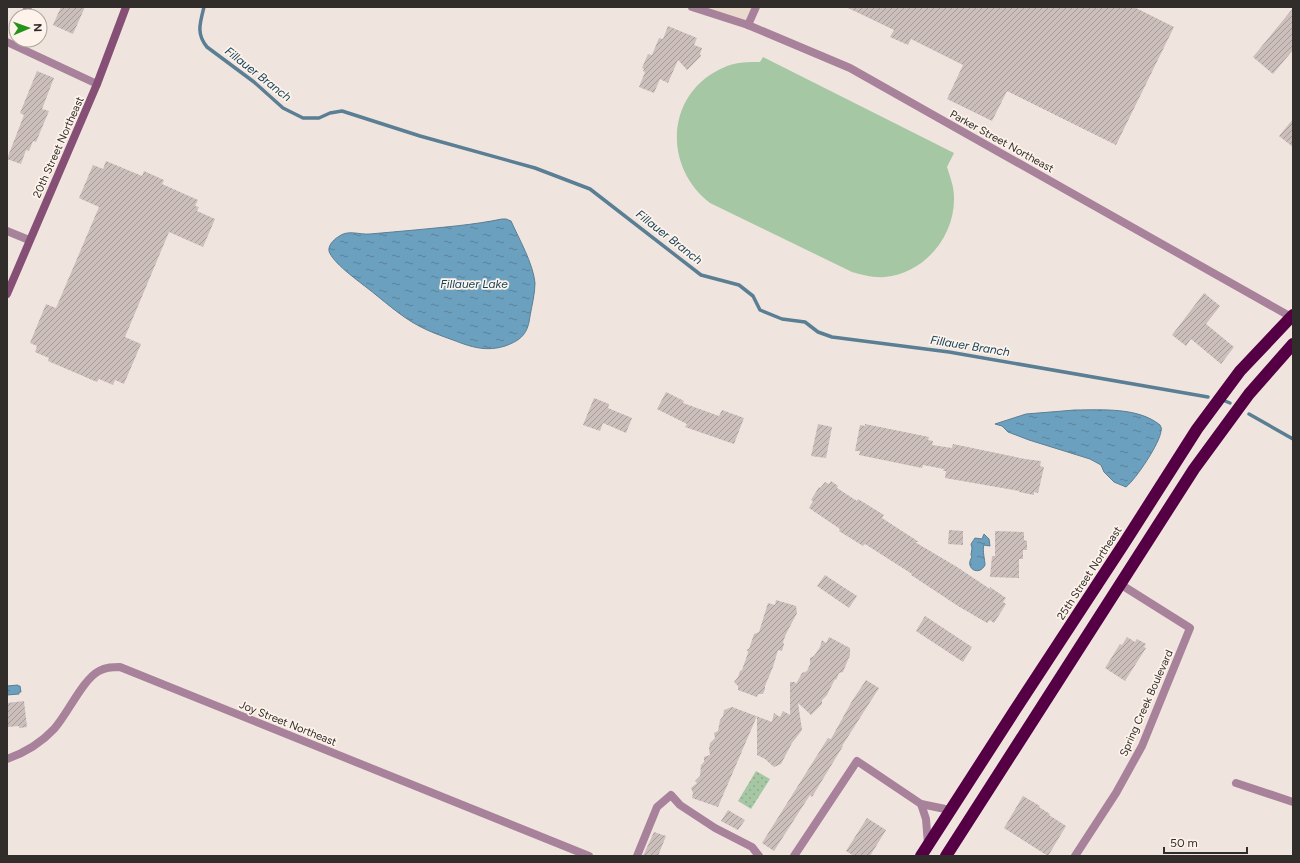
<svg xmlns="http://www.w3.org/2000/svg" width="1300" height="863" font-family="Figtree,sans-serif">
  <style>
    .built { fill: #ead9cd }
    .park { fill: url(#park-dots) }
    .garden { fill: #a6c7a4 }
    .water { fill: url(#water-ripples); stroke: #5a7e93 }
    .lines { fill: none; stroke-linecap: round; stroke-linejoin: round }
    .stream { stroke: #5a7e93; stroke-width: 3.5 }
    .building { fill: url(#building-hatch) }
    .street { stroke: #a8819b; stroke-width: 8 }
    .secondary { stroke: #864f75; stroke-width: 8 }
    .highway { stroke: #504; stroke-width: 12 }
    .labels { text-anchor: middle; stroke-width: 3.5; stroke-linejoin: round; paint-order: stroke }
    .street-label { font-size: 11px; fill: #312d2b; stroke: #fdf3eb }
    .water-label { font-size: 12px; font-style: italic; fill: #18445a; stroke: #fdf3eb }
  </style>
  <defs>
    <pattern id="park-dots" width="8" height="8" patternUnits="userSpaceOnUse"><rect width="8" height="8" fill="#a6c7a4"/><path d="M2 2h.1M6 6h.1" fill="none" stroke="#8fab8d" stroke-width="1.8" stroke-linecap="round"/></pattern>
    <pattern id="water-ripples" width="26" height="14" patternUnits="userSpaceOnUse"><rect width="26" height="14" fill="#6ba0bf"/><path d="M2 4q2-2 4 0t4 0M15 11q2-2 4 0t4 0" fill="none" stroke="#59839b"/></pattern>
    <pattern id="building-hatch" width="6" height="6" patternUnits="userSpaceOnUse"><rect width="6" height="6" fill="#cbbebb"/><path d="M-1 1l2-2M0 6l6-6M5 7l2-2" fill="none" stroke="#a59b98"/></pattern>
  </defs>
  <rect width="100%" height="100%" fill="#f0e5de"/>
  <!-- built -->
  <path class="built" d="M 699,7 L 756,7 L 748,25 Z"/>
  <!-- park -->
  <path class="park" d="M 756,771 L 770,779 L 751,809 L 738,801 Z"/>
  <!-- garden -->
  <path class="garden" d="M 763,57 L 954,153 L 947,167 C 950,177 954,186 954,197 C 955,236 925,273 885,277 C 873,278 863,275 852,272 L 710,203 C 661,165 666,90 727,66 C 737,62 749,62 760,62 Z"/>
  <!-- water -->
  <g class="water">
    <path d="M 502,219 L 506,219 L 511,221 C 519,239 533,263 535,283 C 535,293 532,305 530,316 C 528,333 522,340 505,346 C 486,352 471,347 453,340 C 442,336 430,332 419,326 C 400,316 383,300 366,287 C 357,280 332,262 329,251 C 328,246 333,240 338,237 C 348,229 359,235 370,234 C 385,233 400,231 415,230 C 445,227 473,225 502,219 Z"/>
    <path d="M 1075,410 C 1102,410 1138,407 1160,425 C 1161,427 1162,429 1161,431 C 1160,443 1136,479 1126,487 L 1114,482 L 1104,472 L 1101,465 L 1090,459 L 1029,440 L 1008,432 L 1002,426 L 995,424 L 1026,414 Z"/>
    <path d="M 984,534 L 989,539 L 990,546 L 984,545 C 982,550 985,560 985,565 C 979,577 964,568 972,557 L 971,555 L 972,548 L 971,544 L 975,538 L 982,539 Z"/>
    <path d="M 18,685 L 18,686 L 20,686 L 21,692 L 19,692 L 19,694 L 7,695 L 7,686 Z"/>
  </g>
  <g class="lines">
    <!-- stream -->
    <g class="stream">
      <path d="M 204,7 C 200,23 196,34 207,47 L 254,82 L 283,108 L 303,118 L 319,118 L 330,113 L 342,111 L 420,136 L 535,168 L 590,189 L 701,275 L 739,285 L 753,296 L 760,310 L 782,319 L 805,322 L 818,332 L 832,337 L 949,352 L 1208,397"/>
      <path d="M 1225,401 L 1230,403"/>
      <path d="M 1249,414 L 1293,439"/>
    </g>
  </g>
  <!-- building -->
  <g class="building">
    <path d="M 61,7 L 85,7 L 73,34 L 53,25 Z"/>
    <path d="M 846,7 L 1134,7 L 1174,27 L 1116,145 L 1007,91 L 992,121 L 947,99 L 963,65 L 911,39 L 908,45 L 890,37 L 894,30 Z"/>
    <path d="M 1293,8 L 1293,50 L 1273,74 L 1253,57 Z"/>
    <path d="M 668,26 L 697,38 L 694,45 L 702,48 L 700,54 L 701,56 L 687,70 L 678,60 L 668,83 L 660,79 L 654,93 L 639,87 L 645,72 L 643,71 L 644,69 L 642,68 L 648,54 L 652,55 L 659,38 L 663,39 Z"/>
    <path d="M 37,71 L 54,78 L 42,109 L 49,111 L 36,142 L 33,141 L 29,151 L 26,150 L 21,164 L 7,159 L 24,115 L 20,113 Z"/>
    <path d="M 1293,119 L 1293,147 L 1279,136 Z"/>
    <path d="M 106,161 L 142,176 L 144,171 L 164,180 L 162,184 L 198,200 L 195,206 L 199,207 L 197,211 L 215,219 L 203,247 L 169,232 L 125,337 L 141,344 L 124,384 L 115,380 L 113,385 L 99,379 L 97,382 L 48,361 L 49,358 L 35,352 L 37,346 L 30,343 L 46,304 L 56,308 L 99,207 L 79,198 L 93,165 L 103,169 Z"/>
    <path d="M 1204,293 L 1220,306 L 1206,324 L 1234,347 L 1221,364 L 1191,339 L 1186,346 L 1172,335 Z"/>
    <path d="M 666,392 L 684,401 L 683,403 L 719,416 L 722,410 L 744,418 L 734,444 L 685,427 L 687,424 L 657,409 Z"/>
    <path d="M 594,398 L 609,404 L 608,408 L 632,418 L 626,433 L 603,423 L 600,431 L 583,425 Z"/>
    <path d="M 818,424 L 832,427 L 826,458 L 811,456 Z"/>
    <path d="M 865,424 L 929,437 L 928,440 L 933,441 L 932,445 L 952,448 L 953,444 L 1025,459 L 1041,461 L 1040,466 L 1044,467 L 1038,493 L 1034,492 L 1034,495 L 1019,492 L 1019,491 L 945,478 L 946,471 L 943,471 L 944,469 L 923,465 L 922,468 L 859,455 L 860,451 L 855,451 L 860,425 L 865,426 Z"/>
    <path d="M 831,481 L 838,486 L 837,488 L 857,501 L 858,499 L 884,515 L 882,518 L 919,542 L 915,542 L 957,567 L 990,589 L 990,587 L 1006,598 L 1003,602 L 1006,604 L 994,623 L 990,620 L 987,623 L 958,606 L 911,575 L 912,574 L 865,544 L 863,546 L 839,531 L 840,529 L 809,508 L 813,501 L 811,500 L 819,487 L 820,488 L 825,482 L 829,484 Z"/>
    <path d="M 949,530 L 963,531 L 963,545 L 948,544 Z"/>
    <path d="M 995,531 L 1024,532 L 1024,540 L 1027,541 L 1027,550 L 1023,550 L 1023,559 L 1019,559 L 1019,578 L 990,577 L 992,556 L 995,556 Z"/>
    <path d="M 825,575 L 857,596 L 849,608 L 817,586 Z"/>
    <path d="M 776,600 L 796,606 L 797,613 L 786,634 L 783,642 L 784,644 L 782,651 L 778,650 L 773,667 L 765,686 L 765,689 L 763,694 L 758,694 L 757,697 L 738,690 L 738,686 L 734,682 L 738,677 L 740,671 L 742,670 L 748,653 L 747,649 L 749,649 L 754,634 L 759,632 L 768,603 L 775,605 Z"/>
    <path d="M 925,616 L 972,647 L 963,662 L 916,631 Z"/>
    <path d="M 829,637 L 850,648 L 850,655 L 843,672 L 839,673 L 836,680 L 835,679 L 827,695 L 822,700 L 822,704 L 811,715 L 798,703 L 802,730 L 792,743 L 781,764 L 774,767 L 765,759 L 757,755 L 757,716 L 718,807 L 692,798 L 693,793 L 691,788 L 697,783 L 695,781 L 700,776 L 701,765 L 704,762 L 704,757 L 710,755 L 709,749 L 710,743 L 715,738 L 714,733 L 718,731 L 720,720 L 723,716 L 724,710 L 732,707 L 772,722 L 774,713 L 780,717 L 783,711 L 790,715 L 790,682 L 795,682 L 796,684 L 802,673 L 807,671 L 810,664 L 810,658 L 814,656 L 820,647 L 822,640 L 826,643 Z"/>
    <path d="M 1127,637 L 1135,642 L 1137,639 L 1146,644 L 1144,647 L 1146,648 L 1125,681 L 1105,668 L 1120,644 L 1122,645 Z"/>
    <path d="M 866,680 L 879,688 L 842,746 L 843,746 L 812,797 L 810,795 L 774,851 L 762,843 L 828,738 L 831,739 L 852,701 Z"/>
    <path d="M 24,701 L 27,727 L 19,728 L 19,726 L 7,727 L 7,703 Z"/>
    <path d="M 1023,796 L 1040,806 L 1039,807 L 1050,814 L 1049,815 L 1066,826 L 1048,856 L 1004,828 Z"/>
    <path d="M 728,810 L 745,820 L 738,830 L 721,821 Z"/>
    <path d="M 867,818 L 886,830 L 870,856 L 854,856 L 846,851 Z"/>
    <path d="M 654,832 L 666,836 L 658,856 L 643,856 Z"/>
  </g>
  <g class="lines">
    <!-- street -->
    <g class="street">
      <path d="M 692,7 L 748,25 L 850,68 L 1293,318"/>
      <path d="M 24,16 L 28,7"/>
      <path d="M 748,25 L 756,7"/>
      <path d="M 7,42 L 97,84"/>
      <path d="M 7,231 L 29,240"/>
      <path d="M 7,759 C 24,753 41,743 54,729 C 67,715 83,679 99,671 C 106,667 113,667 120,667 L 589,856"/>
      <path d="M 1236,783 L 1293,802"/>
      <path d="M 921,804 L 926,819 L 928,844"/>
      <path d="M 637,856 L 657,807 L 671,795 L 680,805 L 715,828 L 752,847 L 759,856"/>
      <path d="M 794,856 L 857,761 L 921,804 L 950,810"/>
      <path d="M 1075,856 L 1116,793 L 1142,746 L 1190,628 L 1120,584"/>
    </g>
    <!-- secondary -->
    <path class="secondary" d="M 7,294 L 97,84 L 126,7"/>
    <!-- highway -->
    <g class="highway">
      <path d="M 921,856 L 1015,710 L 1125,542 L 1197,429 L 1240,371 L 1293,315"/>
      <path d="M 946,856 L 1194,469 L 1249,394 L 1293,344"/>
    </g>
  </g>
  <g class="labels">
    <!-- street labels -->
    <g class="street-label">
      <text transform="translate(1002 141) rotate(29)" y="4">Parker Street Northeast</text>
      <text transform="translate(58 147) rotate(-66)" y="4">20th Street Northeast</text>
      <text transform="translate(1089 573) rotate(-57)" y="4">25th Street Northeast</text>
      <text transform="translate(1146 703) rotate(-66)" y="4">Spring Creek Boulevard</text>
      <text transform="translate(288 723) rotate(22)" y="4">Joy Street Northeast</text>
    </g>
    <!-- water labels -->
    <g class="water-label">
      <text transform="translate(258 74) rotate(38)" y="4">Fillauer Branch</text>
      <text transform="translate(669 237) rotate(38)" y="4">Fillauer Branch</text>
      <text x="474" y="288">Fillauer Lake</text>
      <text transform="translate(970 346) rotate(9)" y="4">Fillauer Branch</text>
    </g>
  </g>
  <!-- border -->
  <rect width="1300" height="863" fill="none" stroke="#312d2b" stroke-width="16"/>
  <!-- north arrow -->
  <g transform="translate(28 28) rotate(88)"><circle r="19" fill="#fdf3eb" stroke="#aba49e"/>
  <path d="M0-3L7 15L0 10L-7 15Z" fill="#25921b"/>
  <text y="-6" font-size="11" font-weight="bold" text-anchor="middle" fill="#312d2b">N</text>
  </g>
  <!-- scale -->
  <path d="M1164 847v6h83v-6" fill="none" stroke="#312d2b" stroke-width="2"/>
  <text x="1170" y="847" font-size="12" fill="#312d2b" stroke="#fdf3eb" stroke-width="3" paint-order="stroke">50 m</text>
</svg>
